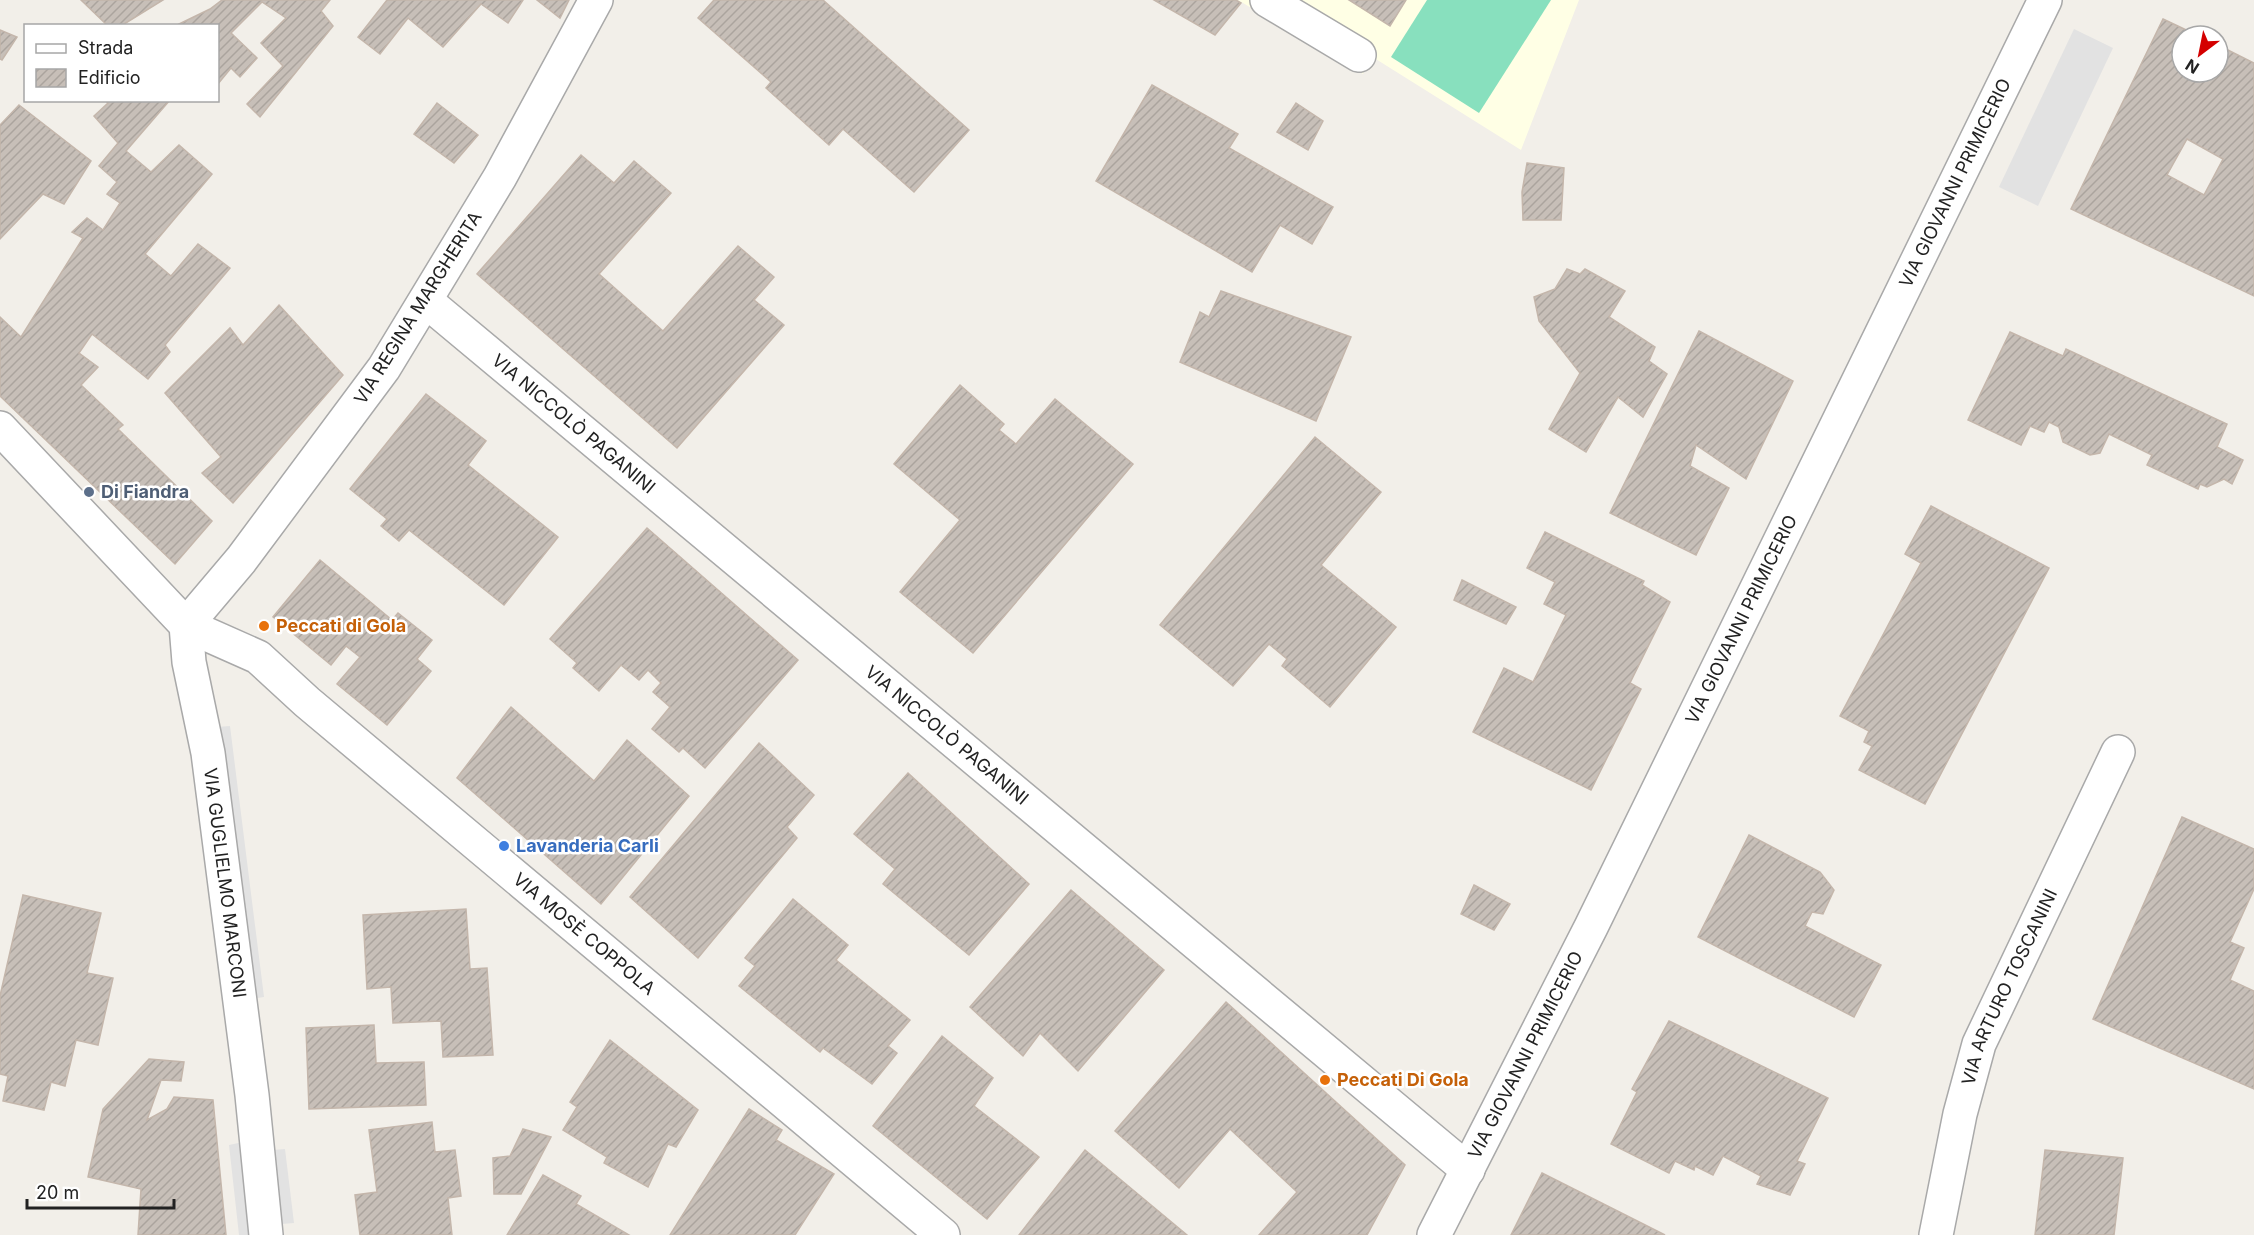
<svg xmlns="http://www.w3.org/2000/svg" width="2254" height="1235" font-family="Inter,sans-serif">
  <style>
    .education { fill: #ffffe5 }
    .pitch { fill: #88e0be }
    .parking { fill: #e2e2e2 }
    .building { fill: url(#building-hatch); stroke: #c4b6ab; stroke-width: 1.5; fill-rule: evenodd }
    .lines { fill: none; stroke-linecap: round; stroke-linejoin: round }
    .minor-casing { stroke: #a9a9a9; stroke-width: 36 }
    .minor { stroke: #fff; stroke-width: 33 }
    .service-dot { fill: #5c6f8a; stroke: #fff; stroke-width: 2 }
    .food-dot { fill: #e8710a; stroke: #fff; stroke-width: 2 }
    .shop-dot { fill: #3f7fe0; stroke: #fff; stroke-width: 2 }
    .labels { text-anchor: middle; stroke-width: 5; stroke-linejoin: round; paint-order: stroke }
    .street-label { font-size: 18px; fill: #222; stroke: #fff }
    .service-label { font-size: 18px; font-weight: bold; fill: #4e5e75; stroke: #fff; text-anchor: start }
    .food-label { font-size: 18px; font-weight: bold; fill: #c56008; stroke: #fff; text-anchor: start }
    .shop-label { font-size: 18px; font-weight: bold; fill: #366cbe; stroke: #fff; text-anchor: start }
  </style>
  <defs>
    <pattern id="building-hatch" width="6" height="6" patternUnits="userSpaceOnUse" patternTransform="scale(1.5)"><rect width="6" height="6" fill="#c7bfb8"/><path d="M-1 1l2-2M0 6l6-6M5 7l2-2" fill="none" stroke="#aba49e"/></pattern>
  </defs>
  <rect width="100%" height="100%" fill="#f2efe9"/>
  <!-- education -->
  <path class="education" d="M 1238,0 L 1579,0 L 1521,150 L 1371,56 L 1363,74 Z"/>
  <!-- pitch -->
  <path class="pitch" d="M 1427,0 L 1551,0 L 1479,113 L 1391,57 Z"/>
  <!-- parking -->
  <g class="parking">
    <path d="M 2074,29 L 2113,48 L 2038,206 L 1999,187 Z"/>
    <path d="M 230,726 L 264,997 L 251,999 L 217,727 Z"/>
    <path d="M 243,1142 L 254,1235 L 239,1235 L 229,1145 Z"/>
    <path d="M 285,1149 L 294,1223 L 282,1224 L 273,1150 Z"/>
  </g>
  <!-- building -->
  <g class="building">
    <path d="M 81,0 L 163,0 L 121,26 L 108,26 Z"/>
    <path d="M 222,0 L 330,0 L 321,11 L 333,26 L 260,117 L 247,104 L 283,66 L 261,43 L 286,18 L 262,2 L 231,33 L 257,58 L 240,77 L 231,68 L 218,84 L 218,26 L 175,26 L 210,9 Z"/>
    <path d="M 523,0 L 508,23 L 481,4 L 443,47 L 408,18 L 380,54 L 358,37 L 387,0 Z"/>
    <path d="M 537,0 L 569,0 L 560,18 Z"/>
    <path d="M 714,0 L 823,0 L 969,130 L 914,192 L 843,129 L 829,145 L 766,88 L 771,82 L 698,18 Z"/>
    <path d="M 1154,0 L 1236,0 L 1241,3 L 1215,35 Z"/>
    <path d="M 1349,0 L 1406,0 L 1390,26 Z"/>
    <path d="M 2163,19 L 2199,36 L 2182,36 L 2182,72 L 2218,72 L 2218,45 L 2254,63 L 2254,296 L 2071,209 ZM 2187,139 L 2223,159 L 2204,195 L 2167,175 Z"/>
    <path d="M 0,30 L 17,37 L 2,60 L 0,59 Z"/>
    <path d="M 1152,85 L 1238,134 L 1229,148 L 1333,207 L 1312,244 L 1280,225 L 1252,272 L 1096,181 Z"/>
    <path d="M 105,100 L 170,100 L 126,151 L 151,172 L 179,145 L 212,174 L 145,254 L 171,276 L 198,244 L 230,268 L 165,345 L 170,352 L 148,379 L 92,334 L 79,353 L 98,367 L 81,385 L 123,425 L 118,429 L 212,521 L 175,564 L 0,396 L 0,317 L 21,337 L 83,238 L 72,232 L 87,218 L 103,230 L 120,203 L 107,194 L 117,182 L 99,166 L 118,143 L 94,116 L 108,103 Z"/>
    <path d="M 437,103 L 478,135 L 454,163 L 414,134 Z"/>
    <path d="M 1296,103 L 1323,121 L 1308,150 L 1277,132 Z"/>
    <path d="M 19,105 L 91,161 L 64,204 L 43,194 L 0,239 L 0,125 Z"/>
    <path d="M 581,155 L 614,183 L 634,161 L 671,193 L 599,274 L 663,331 L 738,246 L 774,277 L 754,300 L 784,325 L 677,448 L 477,274 Z"/>
    <path d="M 1527,163 L 1564,168 L 1561,220 L 1523,220 L 1522,192 Z"/>
    <path d="M 1567,269 L 1580,274 L 1585,269 L 1625,291 L 1609,317 L 1655,347 L 1649,361 L 1667,374 L 1643,417 L 1618,397 L 1586,452 L 1549,429 L 1580,373 L 1539,321 L 1534,297 L 1555,289 Z"/>
    <path d="M 1221,291 L 1351,337 L 1316,421 L 1180,362 L 1200,312 L 1209,317 Z"/>
    <path d="M 279,305 L 343,375 L 233,503 L 202,473 L 221,457 L 165,393 L 230,328 L 243,345 Z"/>
    <path d="M 1699,331 L 1793,381 L 1746,479 L 1696,445 L 1690,466 L 1729,488 L 1696,555 L 1610,513 Z"/>
    <path d="M 2010,332 L 2063,356 L 2066,349 L 2227,424 L 2217,447 L 2243,460 L 2232,484 L 2224,479 L 2207,487 L 2200,484 L 2198,489 L 2147,465 L 2152,455 L 2109,434 L 2100,453 L 2090,455 L 2063,442 L 2059,427 L 2049,422 L 2044,432 L 2030,426 L 2021,445 L 1968,420 Z"/>
    <path d="M 960,385 L 1004,424 L 999,430 L 1016,444 L 1055,399 L 1133,464 L 973,653 L 900,592 L 960,520 L 894,464 Z"/>
    <path d="M 426,394 L 486,441 L 468,465 L 558,537 L 504,605 L 409,530 L 399,541 L 381,526 L 387,519 L 350,489 Z"/>
    <path d="M 1315,437 L 1381,492 L 1321,565 L 1396,627 L 1330,707 L 1282,666 L 1287,659 L 1269,644 L 1233,686 L 1160,625 Z"/>
    <path d="M 1931,506 L 2049,568 L 1925,804 L 1859,770 L 1872,746 L 1864,742 L 1869,731 L 1840,716 L 1921,563 L 1905,554 Z"/>
    <path d="M 647,528 L 798,660 L 705,768 L 683,748 L 679,752 L 652,729 L 670,707 L 653,692 L 661,683 L 648,670 L 639,680 L 621,665 L 599,691 L 573,668 L 577,663 L 550,639 Z"/>
    <path d="M 1545,532 L 1644,581 L 1642,585 L 1670,602 L 1630,683 L 1641,689 L 1591,790 L 1473,732 L 1504,668 L 1533,682 L 1566,615 L 1544,604 L 1555,582 L 1527,568 Z"/>
    <path d="M 320,560 L 392,620 L 398,613 L 432,640 L 417,659 L 431,671 L 387,725 L 337,684 L 360,657 L 346,646 L 331,665 L 273,617 Z"/>
    <path d="M 1462,580 L 1516,607 L 1506,624 L 1454,600 Z"/>
    <path d="M 511,707 L 594,781 L 627,740 L 689,796 L 601,904 L 457,778 Z"/>
    <path d="M 759,743 L 814,795 L 787,827 L 797,838 L 698,958 L 630,897 Z"/>
    <path d="M 908,773 L 1029,884 L 969,955 L 883,884 L 895,869 L 854,834 Z"/>
    <path d="M 2182,817 L 2254,849 L 2254,889 L 2230,942 L 2244,948 L 2230,980 L 2254,991 L 2254,1089 L 2093,1019 Z"/>
    <path d="M 1749,835 L 1820,872 L 1834,890 L 1823,914 L 1812,912 L 1805,926 L 1881,965 L 1854,1017 L 1698,937 Z"/>
    <path d="M 1474,885 L 1510,904 L 1494,930 L 1461,914 Z"/>
    <path d="M 1071,890 L 1164,970 L 1078,1071 L 1040,1033 L 1023,1056 L 970,1007 Z"/>
    <path d="M 23,895 L 101,913 L 87,973 L 113,978 L 98,1045 L 76,1040 L 65,1086 L 51,1082 L 44,1110 L 3,1101 L 8,1076 L 0,1074 L 0,996 Z"/>
    <path d="M 793,899 L 848,945 L 836,960 L 910,1020 L 888,1046 L 897,1053 L 872,1084 L 823,1048 L 820,1052 L 739,986 L 755,966 L 745,958 Z"/>
    <path d="M 466,909 L 470,969 L 487,968 L 493,1055 L 443,1057 L 441,1021 L 393,1023 L 391,987 L 367,989 L 363,915 Z"/>
    <path d="M 1226,1002 L 1405,1165 L 1367,1235 L 1259,1235 L 1297,1192 L 1230,1129 L 1179,1188 L 1115,1131 Z"/>
    <path d="M 1669,1021 L 1828,1098 L 1797,1161 L 1805,1164 L 1790,1195 L 1757,1184 L 1761,1176 L 1723,1156 L 1713,1175 L 1695,1166 L 1694,1170 L 1675,1161 L 1669,1173 L 1611,1144 L 1637,1092 L 1632,1089 Z"/>
    <path d="M 374,1025 L 376,1063 L 424,1062 L 426,1105 L 309,1109 L 306,1028 Z"/>
    <path d="M 942,1036 L 993,1078 L 974,1106 L 1039,1157 L 987,1219 L 873,1126 Z"/>
    <path d="M 610,1040 L 698,1110 L 676,1147 L 668,1144 L 648,1187 L 604,1163 L 607,1157 L 563,1130 L 577,1107 L 570,1102 Z"/>
    <path d="M 149,1059 L 184,1062 L 181,1081 L 161,1080 L 147,1120 L 167,1109 L 174,1097 L 213,1100 L 226,1235 L 138,1235 L 141,1189 L 88,1177 L 103,1109 Z"/>
    <path d="M 749,1109 L 782,1130 L 776,1140 L 834,1174 L 795,1235 L 670,1235 Z"/>
    <path d="M 432,1122 L 435,1152 L 455,1150 L 461,1196 L 448,1198 L 452,1235 L 360,1235 L 355,1195 L 377,1192 L 369,1130 Z"/>
    <path d="M 523,1129 L 551,1137 L 521,1194 L 494,1194 L 493,1158 L 510,1156 Z"/>
    <path d="M 1085,1150 L 1187,1235 L 1019,1235 Z"/>
    <path d="M 2045,1150 L 2123,1158 L 2114,1235 L 2035,1235 Z"/>
    <path d="M 1542,1173 L 1665,1235 L 1511,1235 Z"/>
    <path d="M 543,1175 L 581,1196 L 576,1204 L 629,1235 L 507,1235 Z"/>
  </g>
  <g class="lines">
    <defs>
      <g id="minor">
        <path id="s1" d="M 596,0 L 500,177 L 384,368 L 241,560 L 186,625 L 258,657 L 307,702 L 943,1235"/>
        <path d="M 1267,0 L 1359,55"/>
        <path id="s2" d="M 426,301 L 1468,1170"/>
        <path id="s3" d="M 0,428 L 186,625 L 189,662 L 208,753 L 252,1095 L 266,1235"/>
        <path id="s4" d="M 1434,1235 L 1591,927 L 2045,0"/>
        <path id="s5" d="M 1936,1235 L 1960,1114 L 1979,1044 L 2118,752"/>
      </g>
    </defs>
    <!-- minor casing -->
    <use href="#minor" class="minor-casing"/>
    <!-- minor -->
    <use href="#minor" class="minor"/>
  </g>
  <!-- markers -->
  <circle class="service-dot" cx="89" cy="492" r="6"/>
  <g class="food-dot">
    <circle cx="264" cy="626" r="6"/>
    <circle cx="1325" cy="1080" r="6"/>
  </g>
  <circle class="shop-dot" cx="504" cy="846" r="6"/>
  <g class="labels">
    <!-- street labels -->
    <g class="street-label">
      <text dy="6" stroke="none"><textPath href="#s4" startOffset="1174">VIA GIOVANNI PRIMICERIO</textPath></text>
      <text transform="translate(418 308) rotate(-58)" y="6">VIA REGINA MARGHERITA</text>
      <text dy="6" stroke="none"><textPath href="#s2" startOffset="192">VIA NICCOLÒ PAGANINI</textPath></text>
      <text dy="6" stroke="none"><textPath href="#s4" startOffset="688">VIA GIOVANNI PRIMICERIO</textPath></text>
      <text dy="6" stroke="none"><textPath href="#s2" startOffset="678">VIA NICCOLÒ PAGANINI</textPath></text>
      <text dy="6" stroke="none"><textPath href="#s3" startOffset="532">VIA GUGLIELMO MARCONI</textPath></text>
      <text dy="6" stroke="none"><textPath href="#s1" startOffset="1256">VIA MOSÈ COPPOLA</textPath></text>
      <text dy="6" stroke="none"><textPath href="#s5" startOffset="260">VIA ARTURO TOSCANINI</textPath></text>
      <text dy="6" stroke="none"><textPath href="#s4" startOffset="202">VIA GIOVANNI PRIMICERIO</textPath></text>
    </g>
    <!-- service labels -->
    <g class="service-label">
      <text x="101" y="498">Di Fiandra</text>
    </g>
    <!-- food labels -->
    <g class="food-label">
      <text x="276" y="632">Peccati di Gola</text>
      <text x="1337" y="1086">Peccati Di Gola</text>
    </g>
    <!-- shop labels -->
    <g class="shop-label">
      <text x="516" y="852">Lavanderia Carli</text>
    </g>
  </g>
  <!-- legend -->
  <rect x="24" y="24" width="195" height="78" fill="#ffffff" stroke="#a7a7a7" stroke-width="1.5"/>
  <rect x="36" y="44" width="30" height="9" fill="#ffffff" stroke="#a7a7a7" stroke-width="1.5"/>
  <text x="78" y="54" font-size="18" fill="#222222">Strada</text>
  <rect x="36" y="69" width="30" height="18" fill="url(#building-hatch)" stroke="#a7a7a7" stroke-width="1.5"/>
  <text x="78" y="84" font-size="18" fill="#222222">Edificio</text>
  <!-- north arrow -->
  <g transform="translate(2200 54) rotate(212)"><circle r="28" fill="#ffffff" stroke="#a7a7a7" stroke-width="1.5"/>
  <path d="M0-4.5L10 22L0 15L-10 22Z" fill="#d40000"/>
  <text y="-9" font-size="16" font-weight="bold" text-anchor="middle" fill="#222222">N</text>
  </g>
  <!-- scale -->
  <path d="M27 1199v9h147v-9" fill="none" stroke="#222222" stroke-width="3"/>
  <text x="36" y="1199" font-size="18" fill="#222222" stroke="#ffffff" stroke-width="4.5" paint-order="stroke">20 m</text>
</svg>
